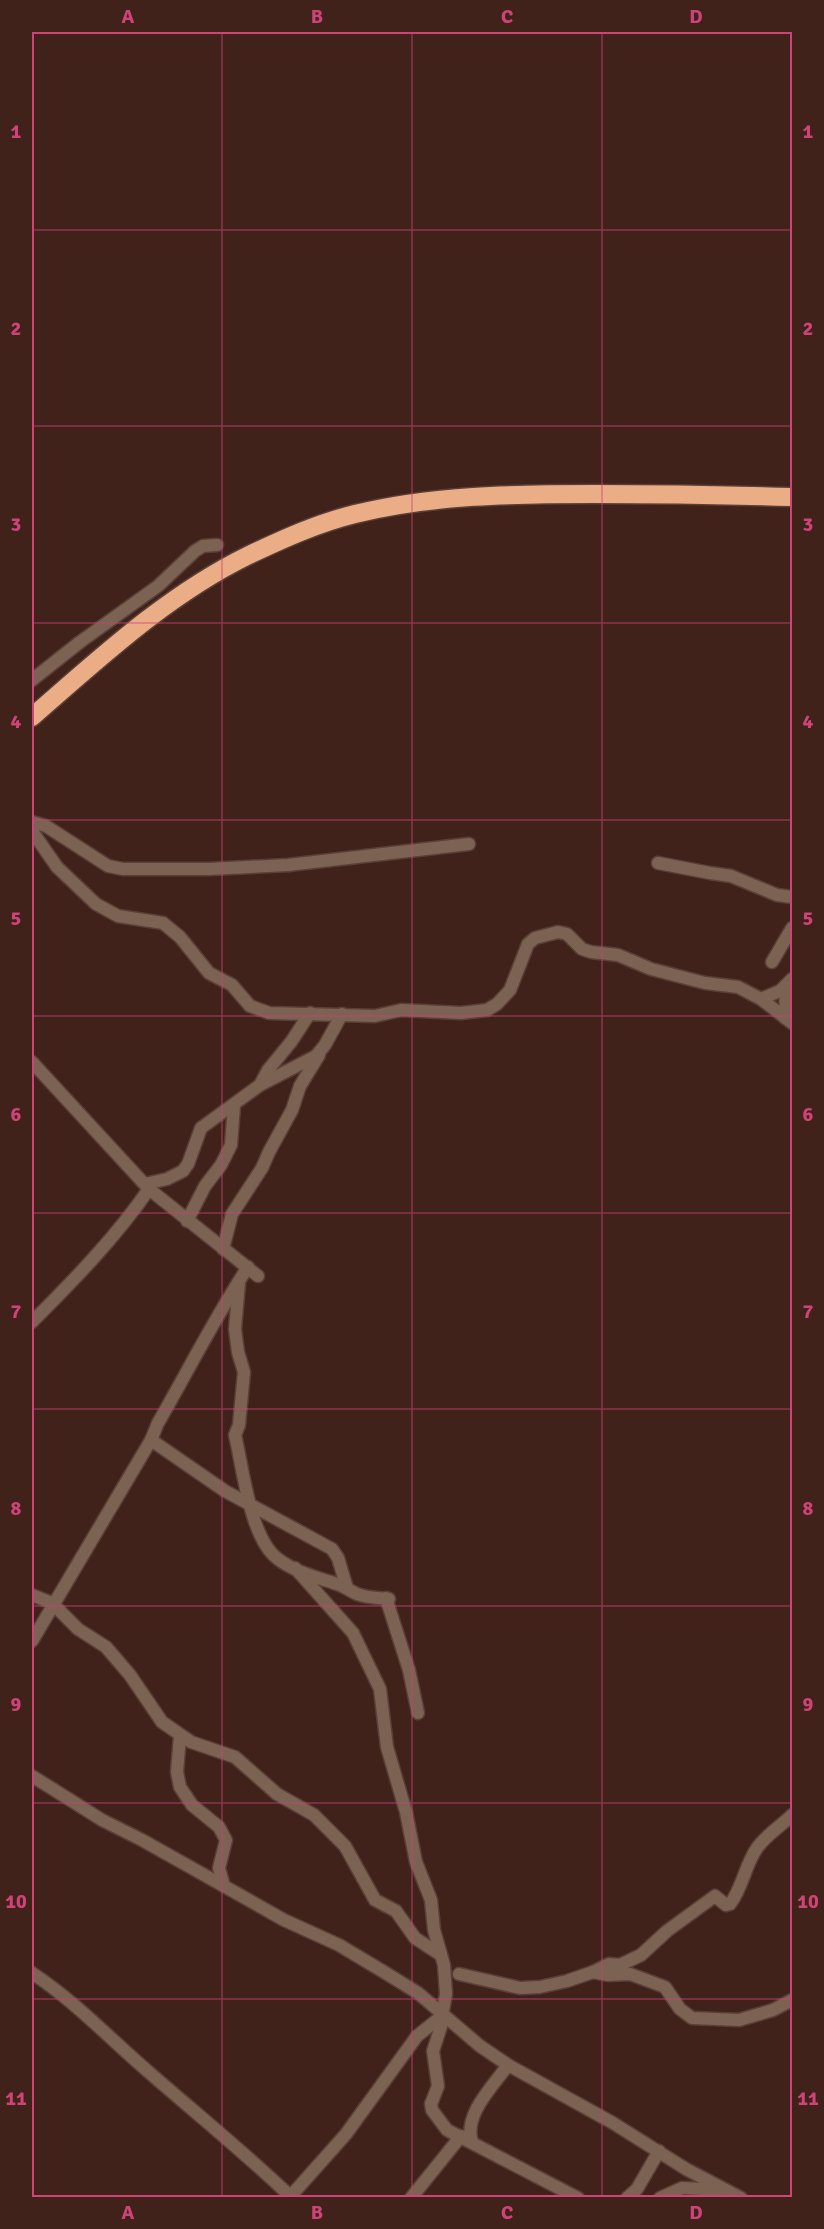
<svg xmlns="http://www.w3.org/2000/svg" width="824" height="2229" font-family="Signika,sans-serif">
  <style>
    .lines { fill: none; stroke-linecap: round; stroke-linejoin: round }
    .minor-casing { stroke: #5a3f38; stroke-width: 15 }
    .highway-casing { stroke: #5a3f38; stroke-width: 21 }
    .minor { stroke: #7b6252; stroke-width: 12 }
    .highway { stroke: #eaad85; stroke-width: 18 }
    .grid { fill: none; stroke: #ce4378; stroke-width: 1.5; stroke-opacity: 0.55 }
    .neatline { fill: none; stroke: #ce4378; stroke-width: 2 }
    .grid-label { font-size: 20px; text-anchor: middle; font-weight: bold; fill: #ce4378 }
  </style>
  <rect width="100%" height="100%" fill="#40221a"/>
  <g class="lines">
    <defs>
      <g id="minor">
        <path d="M 32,680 L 80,642 L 158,586 L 195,551 L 203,546 L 217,545"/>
        <path d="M 32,822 L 46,826 L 108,866 L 123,869 L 209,869 L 288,865 L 469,844"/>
        <path d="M 32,831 L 57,867 L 96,904 L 118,916 L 163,923 L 180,937 L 209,973 L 232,985 L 250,1006 L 269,1013 L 375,1016 L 401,1010 L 461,1013 L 487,1010 L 497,1004 L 510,990 L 528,944 L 535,938 L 558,932 L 567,934 L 582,949 L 591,952 L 618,955 L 651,969 L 705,983 L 738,987 L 761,999 L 792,1023"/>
        <path d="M 658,863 L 710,873 L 731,876 L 777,895 L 792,897"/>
        <path d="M 772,962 L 792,928"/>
        <path d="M 761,999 L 780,991 L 792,979"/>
        <path d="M 785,1018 L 786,985"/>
        <path d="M 32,1062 L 149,1189 L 258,1276"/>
        <path d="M 260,1085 L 268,1070 L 291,1042 L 310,1013"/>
        <path d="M 145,1184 L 167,1179 L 183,1171 L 188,1164 L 201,1128 L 260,1085 L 316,1056 L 325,1045 L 342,1014"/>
        <path d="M 187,1221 L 205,1186 L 221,1165 L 231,1145 L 234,1106"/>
        <path d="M 223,1249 L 232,1214 L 262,1168 L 269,1152 L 292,1110 L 300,1086 L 319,1055"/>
        <path d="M 239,1283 L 235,1329 L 238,1352 L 244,1372 L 239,1425 L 235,1435 C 243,1468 250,1539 278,1559 C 295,1572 316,1577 337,1584 C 344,1586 350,1591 357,1594 C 367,1598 379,1598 389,1599"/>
        <path d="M 32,1322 C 73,1281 116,1237 149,1189"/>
        <path d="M 151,1440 L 225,1491 L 332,1549 L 338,1558 L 347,1588"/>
        <path d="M 32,1595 L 52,1603 L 78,1629 L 106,1647 L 130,1675 L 162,1722 L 191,1742 L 235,1757 L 277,1794 L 314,1815 L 345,1846 L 375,1900 L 396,1911 L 415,1938 L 441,1955"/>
        <path d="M 386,1598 L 409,1670 L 418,1713"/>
        <path d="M 32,1641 L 151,1440 L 158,1423 C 188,1371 215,1317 248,1267"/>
        <path d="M 180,1736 L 177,1772 L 180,1787 L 192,1805 L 219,1827 L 226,1840 L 219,1868 L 224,1886"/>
        <path d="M 32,1776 L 102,1820 L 142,1840 L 284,1920 L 339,1945 L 384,1972 L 418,1993 L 480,2046 L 508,2065 L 613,2123 L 686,2169 L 741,2198"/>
        <path d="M 593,1972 L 608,1975 L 630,1974 L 665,1987 L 680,2009 L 692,2018 L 739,2020 L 773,2010 L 792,2000"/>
        <path d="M 32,1973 C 76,2002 111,2040 151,2074 C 198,2115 245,2153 290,2196"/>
        <path d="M 459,1974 L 520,1988 L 540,1987 L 567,1981 L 593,1972 L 609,1964 L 620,1965 L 641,1955 L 667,1931 L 715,1896 L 726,1905 L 730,1904 C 743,1887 745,1865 757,1848 C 766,1835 781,1826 792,1815"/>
        <path d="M 444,2017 L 433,2051 L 438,2086 L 431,2104 L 432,2110 L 447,2130 L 578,2198"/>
        <path d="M 472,2142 C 463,2115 493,2086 508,2065"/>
        <path d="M 289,2198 L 346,2134 L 417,2036 L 442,2016 L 446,1994 L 444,1965 L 434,1930 L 431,1900 L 416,1862 L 406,1812 L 387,1747 L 380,1689 L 353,1633 L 295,1568"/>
        <path d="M 411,2198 L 461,2136"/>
        <path d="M 627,2198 L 637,2189 L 659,2151"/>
        <path d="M 660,2198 L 682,2188 L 723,2190"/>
      </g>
      <path id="highway" d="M 32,717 C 100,658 167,595 249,555 C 283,539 318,523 355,514 C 432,495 514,494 593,494 C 660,494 726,495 792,497"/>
    </defs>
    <!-- minor casing -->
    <use href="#minor" class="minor-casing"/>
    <!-- highway casing -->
    <use href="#highway" class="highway-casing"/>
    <!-- minor -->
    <use href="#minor" class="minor"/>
    <!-- highway -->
    <use href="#highway" class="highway"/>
  </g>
  <!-- grid -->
  <path class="grid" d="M 222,32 L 222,2198M 412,32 L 412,2198M 602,32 L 602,2198M 32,230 L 792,230M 32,426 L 792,426M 32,623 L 792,623M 32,820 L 792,820M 32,1016 L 792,1016M 32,1213 L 792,1213M 32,1409 L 792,1409M 32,1606 L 792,1606M 32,1803 L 792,1803M 32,1999 L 792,1999"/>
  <!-- border -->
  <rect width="824" height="2229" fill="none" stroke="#40221a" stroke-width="66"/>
  <rect x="33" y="33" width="758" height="2163" class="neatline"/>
  <g class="grid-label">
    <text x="128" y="23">A</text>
    <text x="317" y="23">B</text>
    <text x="507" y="23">C</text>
    <text x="696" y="23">D</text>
    <text x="16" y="138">1</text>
    <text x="808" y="138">1</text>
    <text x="16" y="335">2</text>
    <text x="808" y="335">2</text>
    <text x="16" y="531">3</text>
    <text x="808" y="531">3</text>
    <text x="16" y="728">4</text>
    <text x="808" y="728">4</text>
    <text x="16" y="925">5</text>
    <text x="808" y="925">5</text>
    <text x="16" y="1121">6</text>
    <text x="808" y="1121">6</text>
    <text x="16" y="1318">7</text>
    <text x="808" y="1318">7</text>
    <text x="16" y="1515">8</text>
    <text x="808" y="1515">8</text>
    <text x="16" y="1711">9</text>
    <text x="808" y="1711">9</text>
    <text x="16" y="1908">10</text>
    <text x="808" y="1908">10</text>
    <text x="16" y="2105">11</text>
    <text x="808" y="2105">11</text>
    <text x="128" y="2219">A</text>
    <text x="317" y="2219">B</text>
    <text x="507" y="2219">C</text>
    <text x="696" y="2219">D</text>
  </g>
</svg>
